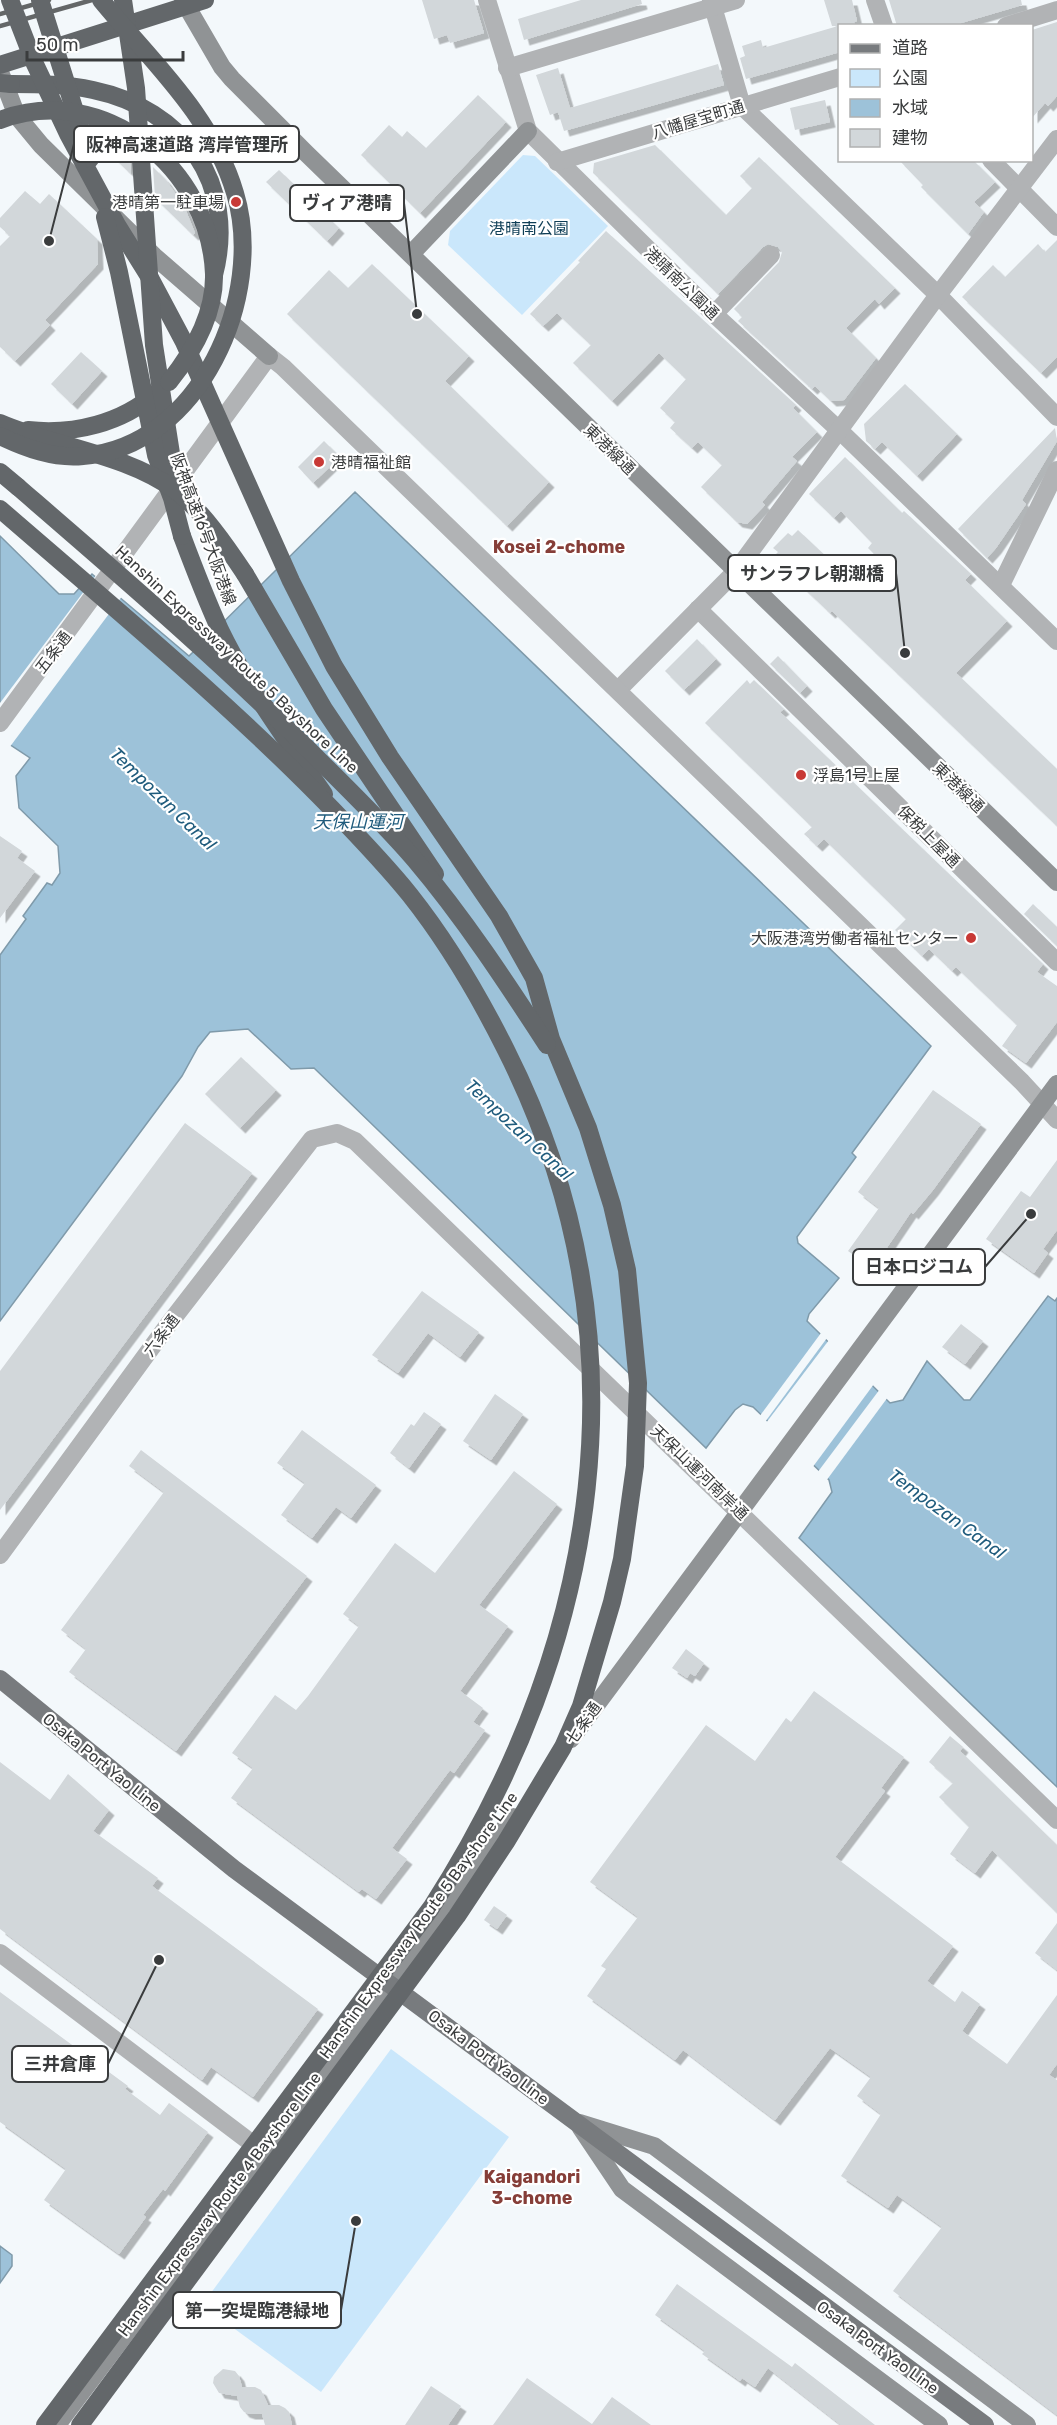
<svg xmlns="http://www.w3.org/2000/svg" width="1057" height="2425" font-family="Rubik,'Noto Sans JP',sans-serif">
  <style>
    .green { fill: #cae7fb }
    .water { fill: #9dc2d9; stroke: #7f9aaa; stroke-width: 1.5 }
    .pier { fill: #f3f8fb }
    .building { fill: #d2d7da; filter: url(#shadow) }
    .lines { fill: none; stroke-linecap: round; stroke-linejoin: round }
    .street { stroke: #b1b3b5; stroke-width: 18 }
    .secondary { stroke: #909395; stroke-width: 18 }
    .primary { stroke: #787b7e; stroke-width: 18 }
    .highway { stroke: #63676a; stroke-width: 18 }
    .rail { stroke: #646768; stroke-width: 4.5 }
    .highway-bridge { stroke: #63676a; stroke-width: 18 }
    .poi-dot { fill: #c83935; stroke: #fff; stroke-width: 2 }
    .labels { text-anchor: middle; stroke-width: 4.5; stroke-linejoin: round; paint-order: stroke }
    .street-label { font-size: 16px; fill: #3a3c3d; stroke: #fff }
    .poi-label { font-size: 16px; fill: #3a3c3d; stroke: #fff; text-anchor: end }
    .park-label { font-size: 16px; fill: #0f3e56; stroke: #fff }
    .neighbourhood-label { font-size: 18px; font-weight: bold; fill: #863e38; stroke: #fff }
    .water-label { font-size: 18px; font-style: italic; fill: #205c7d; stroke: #fff }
    .leader { fill: none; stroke: #3a3c3d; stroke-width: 2 }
    .callout-dot { fill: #3a3c3d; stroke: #fff; stroke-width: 2 }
    .callout { fill: #fff; stroke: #3a3c3d; stroke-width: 2 }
    .callout-label { font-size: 18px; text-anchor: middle; font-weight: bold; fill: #3a3c3d }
  </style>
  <defs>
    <filter id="shadow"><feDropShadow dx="5.5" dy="5.5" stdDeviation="0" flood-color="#0004"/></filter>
  </defs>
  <rect width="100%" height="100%" fill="#f3f8fb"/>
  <!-- green -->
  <g class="green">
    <path d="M 523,155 L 535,156 L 608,226 L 522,315 L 448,245 L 450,231 Z"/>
    <path d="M 391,2049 L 509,2137 L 321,2392 L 202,2305 Z"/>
  </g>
  <!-- water -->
  <g class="water">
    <path d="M 355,492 L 931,1046 L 852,1153 L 856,1157 L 797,1237 L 798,1243 L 839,1278 L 809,1314 L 807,1321 L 890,1403 L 903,1400 L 927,1361 L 964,1400 L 970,1400 L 1048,1296 L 1055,1301 L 1057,1298 L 1057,1787 L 799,1538 L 832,1492 L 829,1480 L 753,1407 L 743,1404 L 735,1410 L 706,1448 L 314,1068 L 291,1069 L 248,1029 L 210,1032 L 198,1047 L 182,1076 L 0,1321 L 0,955 L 26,919 L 23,916 L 47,883 L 52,885 L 60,873 L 58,846 L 19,808 L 16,776 L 30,758 L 0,738 L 0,536 L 59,594 L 74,594 L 92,574 L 189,656 Z"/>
    <path d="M 0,2246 L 12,2255 L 12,2266 L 0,2283 Z"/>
  </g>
  <!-- pier -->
  <g class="pier">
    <path d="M 97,574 L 123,595 L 9,748 L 0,741 L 0,703 Z"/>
    <path d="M 821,1333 L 827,1338 L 765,1422 L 759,1417 Z"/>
    <path d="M 829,1340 L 874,1384 L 812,1468 L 766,1423 Z"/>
    <path d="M 880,1389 L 888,1397 L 826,1481 L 817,1473 Z"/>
  </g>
  <!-- building -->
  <g class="building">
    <path d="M 422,0 L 474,0 L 484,33 L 450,43 L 447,35 L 434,39 Z"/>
    <path d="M 581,0 L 641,0 L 642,4 L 524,40 L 518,19 Z"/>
    <path d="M 824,0 L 852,0 L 857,21 L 854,22 L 855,26 L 840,26 L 840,52 L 746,79 L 740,58 L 745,56 L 742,46 L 761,40 L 763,48 L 838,26 L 832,26 Z"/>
    <path d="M 889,0 L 1021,0 L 1022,5 L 951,26 L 897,26 Z"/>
    <path d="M 1057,22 L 1057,96 L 1048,106 L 1045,103 L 1032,118 L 1032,30 Z"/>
    <path d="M 718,64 L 724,85 L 564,131 L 558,112 L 550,115 L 536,75 L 558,68 L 570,108 Z"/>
    <path d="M 478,95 L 506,122 L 420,213 L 361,155 L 389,125 L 402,137 L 407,131 L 426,148 Z"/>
    <path d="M 825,100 L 830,122 L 795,130 L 790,108 Z"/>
    <path d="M 119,141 L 129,147 L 131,174 L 108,152 Z"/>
    <path d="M 655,145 L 726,215 L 752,188 L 740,176 L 759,157 L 895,288 L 879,304 L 875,299 L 846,328 L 876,358 L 844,400 L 831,401 L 815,386 L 812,389 L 738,321 L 742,317 L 734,309 L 779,262 L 782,252 L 778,247 L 768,244 L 763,247 L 718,294 L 593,173 L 594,163 Z"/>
    <path d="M 899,160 L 973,160 L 995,182 L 974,202 L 984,212 L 968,234 L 921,187 L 923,185 Z"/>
    <path d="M 153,167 L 166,180 L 184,206 L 195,233 L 193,235 L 155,198 Z"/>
    <path d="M 279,170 L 339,228 L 327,241 L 266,182 Z"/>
    <path d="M 25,191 L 40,204 L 49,194 L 97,239 L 98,264 L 45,320 L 50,325 L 15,361 L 0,347 L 0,246 L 10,236 L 0,227 L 0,218 Z"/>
    <path d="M 606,231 L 796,405 L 793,408 L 817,432 L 792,457 L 797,461 L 762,502 L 765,505 L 747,524 L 737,522 L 701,487 L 722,465 L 698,442 L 692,448 L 670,428 L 675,422 L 660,408 L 686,379 L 659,353 L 612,401 L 573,363 L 591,345 L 557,313 L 543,326 L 530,314 L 580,262 L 578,261 Z"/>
    <path d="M 1057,240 L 1057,357 L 1041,373 L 962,297 L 993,265 L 1005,277 L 1038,244 L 1045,252 Z"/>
    <path d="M 372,264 L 469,356 L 445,381 L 549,482 L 507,526 L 287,314 L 329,270 L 348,288 Z"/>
    <path d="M 81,352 L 102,371 L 72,404 L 51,384 Z"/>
    <path d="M 905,384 L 957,434 L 917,476 L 882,442 L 875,449 L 866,441 L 864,424 Z"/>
    <path d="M 1055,428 L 1057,441 L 1022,500 L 1026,504 L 996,548 L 987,558 L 958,529 Z"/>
    <path d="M 324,441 L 340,457 L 313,483 L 298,467 Z"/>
    <path d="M 845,457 L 902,513 L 904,511 L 971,574 L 965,580 L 1007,621 L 956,673 L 1057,769 L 1057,826 L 832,611 L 830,613 L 772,558 L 778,552 L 773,548 L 788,533 L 792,536 L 798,530 L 851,580 L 875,555 L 868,548 L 872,543 L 841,511 L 834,518 L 809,494 Z"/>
    <path d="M 697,639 L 716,659 L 684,690 L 665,671 Z"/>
    <path d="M 778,656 L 807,686 L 800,693 L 770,664 Z"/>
    <path d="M 747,680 L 750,684 L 754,680 L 784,709 L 780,712 L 1043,964 L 1037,972 L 1057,986 L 1057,1022 L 1026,1063 L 1002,1046 L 1017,1025 L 956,967 L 952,971 L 929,949 L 922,956 L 895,930 L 906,919 L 824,839 L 817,846 L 804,834 L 812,827 L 705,723 Z"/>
    <path d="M 0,836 L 22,851 L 17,858 L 35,871 L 0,918 Z"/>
    <path d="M 1033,904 L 1057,927 L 1057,946 L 1024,914 Z"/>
    <path d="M 241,1057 L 276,1090 L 240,1128 L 205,1094 Z"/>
    <path d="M 933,1090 L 981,1124 L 933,1190 L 913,1214 L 911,1212 L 878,1261 L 875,1259 L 870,1267 L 848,1251 L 879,1208 L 858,1192 Z"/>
    <path d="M 185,1123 L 252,1173 L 0,1510 L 0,1371 Z"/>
    <path d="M 1057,1160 L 1057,1230 L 1043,1249 L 1048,1253 L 1034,1273 L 986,1239 L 1021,1191 L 1030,1197 Z"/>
    <path d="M 422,1291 L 479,1332 L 460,1357 L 428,1333 L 398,1373 L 372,1355 Z"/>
    <path d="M 961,1324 L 983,1341 L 965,1364 L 942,1347 Z"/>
    <path d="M 495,1394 L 523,1414 L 491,1460 L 463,1441 Z"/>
    <path d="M 424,1412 L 441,1424 L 409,1468 L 390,1453 L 411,1424 L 414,1426 Z"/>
    <path d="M 302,1430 L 376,1485 L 351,1518 L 336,1507 L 312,1538 L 281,1515 L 305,1483 L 277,1463 Z"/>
    <path d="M 141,1450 L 307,1576 L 176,1751 L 69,1672 L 86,1649 L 61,1630 L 164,1492 L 129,1466 Z"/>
    <path d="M 514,1471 L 557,1504 L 479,1605 L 508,1626 L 460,1691 L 483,1708 L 473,1722 L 485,1730 L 454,1773 L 450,1770 L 392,1848 L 407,1859 L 376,1899 L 362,1889 L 359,1892 L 231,1798 L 253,1768 L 232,1753 L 275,1695 L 296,1710 L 308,1696 L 359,1626 L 343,1614 L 395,1543 L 435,1573 Z"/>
    <path d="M 686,1649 L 704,1663 L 695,1676 L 690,1673 L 687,1678 L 672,1668 Z"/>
    <path d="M 814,1691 L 904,1757 L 881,1788 L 885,1791 L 835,1857 L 953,1946 L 927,1981 L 955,2002 L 962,1991 L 980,2004 L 962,2031 L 1007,2064 L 1057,1995 L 1057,2064 L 1049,2075 L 1057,2080 L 1057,2415 L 893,2291 L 942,2227 L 897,2195 L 888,2208 L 841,2176 L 881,2114 L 857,2096 L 871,2077 L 830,2048 L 775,2120 L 683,2050 L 675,2060 L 587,1996 L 606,1969 L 601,1966 L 638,1917 L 590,1882 L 706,1725 L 755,1761 L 786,1718 L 791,1722 Z"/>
    <path d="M 950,1736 L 963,1747 L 960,1751 L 1057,1845 L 1057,1913 L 992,1850 L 975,1873 L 950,1854 L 969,1827 L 939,1797 L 953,1783 L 929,1762 Z"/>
    <path d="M 0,1762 L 50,1800 L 68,1774 L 109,1810 L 93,1831 L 158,1878 L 152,1886 L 318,2009 L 253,2097 L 211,2067 L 202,2080 L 0,1929 Z"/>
    <path d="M 494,1906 L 507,1915 L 497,1929 L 484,1920 Z"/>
    <path d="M 1057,1923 L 1057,1970 L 1035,1953 Z"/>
    <path d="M 0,1992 L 128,2086 L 125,2089 L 160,2115 L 169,2103 L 208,2132 L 165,2191 L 163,2189 L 143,2215 L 146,2217 L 119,2254 L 44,2200 L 66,2169 L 0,2122 Z"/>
    <path d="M 677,2284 L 792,2367 L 795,2363 L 875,2425 L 841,2425 L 768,2368 L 755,2387 L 742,2378 L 740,2381 L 702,2354 L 705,2351 L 655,2315 Z"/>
    <path d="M 223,2369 L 235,2371 L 239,2376 L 242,2387 L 255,2387 L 261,2390 L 268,2405 L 279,2405 L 285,2408 L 289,2412 L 292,2425 L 265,2425 L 262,2414 L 250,2414 L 244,2412 L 240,2407 L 237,2396 L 219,2393 L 213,2383 L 214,2377 Z"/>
    <path d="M 527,2378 L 592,2424 L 612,2397 L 651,2425 L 493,2425 Z"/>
    <path d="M 431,2386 L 461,2406 L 448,2425 L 405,2425 Z"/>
  </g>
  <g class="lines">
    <!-- street -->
    <g class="street">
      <path d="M 487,0 L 528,131 L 714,314 L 839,430 L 1057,641"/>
      <path d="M 711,0 L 742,106 L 938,295 L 1057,417"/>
      <path d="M 875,0 L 884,26"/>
      <path d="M 1006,26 L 1057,10"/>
      <path d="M 507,68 L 736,0"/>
      <path d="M 991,160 L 1057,227"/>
      <path d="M 557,162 L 840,77"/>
      <path d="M 714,314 L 771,255"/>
      <path d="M 1001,585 L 1057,470"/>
      <path d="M 698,609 L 1057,962"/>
      <path d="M 618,690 L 736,571 L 938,295 L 1057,139"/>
      <path d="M 0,723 L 269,356 L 283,367 L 1022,1082 L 1057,1120"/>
      <path d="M 0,1555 L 168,1325 L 312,1139 L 337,1133 L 355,1141 L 1057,1820"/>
      <path d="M 0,1953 L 262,2151"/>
    </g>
    <!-- secondary -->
    <g class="secondary">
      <path d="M 183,0 L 222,67 L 232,79 L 306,153 L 1057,882"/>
      <path d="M 0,72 L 17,116 L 41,145 L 154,256 L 269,356"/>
      <path d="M 411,254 L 528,131"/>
      <path d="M 571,1739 L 1057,1084"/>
      <path d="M 580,2123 L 654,2146 L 1027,2425"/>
      <path d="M 581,2128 L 622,2189 L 939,2425"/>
      <path d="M 57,2425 L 513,1817"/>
    </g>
    <!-- primary -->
    <path class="primary" d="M 0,1679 L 234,1869 L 985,2425"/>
    <!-- highway -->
    <g class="highway">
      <path d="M 0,65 L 205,0"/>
      <path d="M 11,84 C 38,84 66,84 93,90 C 183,109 238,183 214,275"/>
      <path d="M 28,430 C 74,435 122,423 156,393"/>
      <path d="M 0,472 L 18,487"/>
      <path d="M 182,536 C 194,568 206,599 220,630 C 248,688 288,742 324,794"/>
      <path d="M 245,574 L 324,709 L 435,874"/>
    </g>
    <!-- rail -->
    <g class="rail">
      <path d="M 0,14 L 49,0"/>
      <path d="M 0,26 L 92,0"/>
    </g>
    <!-- highway-bridge -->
    <g class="highway-bridge">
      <path d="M 10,0 L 34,62 L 68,134 L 117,225 L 150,278 L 184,342 L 291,581 L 334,666 L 390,757 L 499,916 L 534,978 L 551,1039 L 588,1128 L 612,1205 L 627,1270 L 638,1383 L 635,1466 L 622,1559 L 612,1602 L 581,1706 L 563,1747 L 506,1842 L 457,1916 L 80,2425"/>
      <path d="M 40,0 L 90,159"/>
      <path d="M 123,0 L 136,88 L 154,345 L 177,492"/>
      <path d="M 0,83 L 11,84"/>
      <path d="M 0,120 C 104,81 210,169 214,274 C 215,314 193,352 169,382"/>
      <path d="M 105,217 L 119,272 L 156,455 L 172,498 L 182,536"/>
      <path d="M 0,423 C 55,447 126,454 175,490 C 201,509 227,547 245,574"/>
      <path d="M 0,436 C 25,448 54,459 83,456 C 200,447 266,295 235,193 C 212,115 151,61 101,0"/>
      <path d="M 18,487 C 121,576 225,665 321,762 C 353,794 386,826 415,860 C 464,918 506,982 547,1045"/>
      <path d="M 0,509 C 113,607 228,702 332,809 C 359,837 386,865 410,895 C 448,943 479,996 506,1050 C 651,1338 601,1644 431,1908 L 45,2425"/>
    </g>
  </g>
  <!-- markers -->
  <g class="poi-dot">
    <circle cx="236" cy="202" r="6"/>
    <circle cx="319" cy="462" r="6"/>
    <circle cx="801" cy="775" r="6"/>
    <circle cx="971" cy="938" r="6"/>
  </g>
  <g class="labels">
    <!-- street labels -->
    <g class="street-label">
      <text transform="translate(698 119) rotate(-17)" y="6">八幡屋宝町通</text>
      <text transform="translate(682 283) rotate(44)" y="6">港晴南公園通</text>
      <text transform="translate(610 449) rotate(44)" y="6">東港線通</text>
      <text transform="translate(204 529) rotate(70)" y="6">阪神高速16号大阪港線</text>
      <text transform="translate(53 652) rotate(-53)" y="6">五条通</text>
      <text transform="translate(237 659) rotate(43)" y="6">Hanshin Expressway Route 5 Bayshore Line</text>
      <text transform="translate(959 787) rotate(44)" y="6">東港線通</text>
      <text transform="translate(929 836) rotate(45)" y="6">保税上屋通</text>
      <text transform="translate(161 1335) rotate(-53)" y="6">六条通</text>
      <text transform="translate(700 1472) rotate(44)" y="6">天保山運河南岸通</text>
      <text transform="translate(583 1723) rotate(-54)" y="6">七条通</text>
      <text transform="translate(102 1762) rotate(39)" y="6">Osaka Port Yao Line</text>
      <text transform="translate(418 1925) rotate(-54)" y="6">Hanshin Expressway Route 5 Bayshore Line</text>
      <text transform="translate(489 2057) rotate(37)" y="6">Osaka Port Yao Line</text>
      <text transform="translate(219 2204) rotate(-53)" y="6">Hanshin Expressway Route 4 Bayshore Line</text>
      <text transform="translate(878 2347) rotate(36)" y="6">Osaka Port Yao Line</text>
    </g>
    <!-- poi labels -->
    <g class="poi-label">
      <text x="224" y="208">港晴第一駐車場</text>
      <text x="331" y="468" text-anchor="start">港晴福祉館</text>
      <text x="813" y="781" text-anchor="start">浮島1号上屋</text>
      <text x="959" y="944">大阪港湾労働者福祉センター</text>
    </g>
    <!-- park labels -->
    <g class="park-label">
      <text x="529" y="234">港晴南公園</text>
    </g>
    <!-- neighbourhood labels -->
    <g class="neighbourhood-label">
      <text x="559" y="553">Kosei 2-chome</text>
      <text x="532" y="2183">Kaigandori<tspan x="532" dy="21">3-chome</tspan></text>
    </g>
    <!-- water labels -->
    <g class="water-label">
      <text transform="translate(163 799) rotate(44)" y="6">Tempozan Canal</text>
      <text x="358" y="828">天保山運河</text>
      <text transform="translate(519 1130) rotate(43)" y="6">Tempozan Canal</text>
      <text transform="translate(947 1514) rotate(36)" y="6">Tempozan Canal</text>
    </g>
  </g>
  <!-- callouts -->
  <path class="leader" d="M49 241L74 144M417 314L404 203M905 653L896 573M1031 1214L985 1267M159 1960L108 2064M356 2221L341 2310"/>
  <g class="callout-dot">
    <circle cx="49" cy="241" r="6"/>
    <circle cx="417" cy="314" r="6"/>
    <circle cx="905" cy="653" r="6"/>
    <circle cx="1031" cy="1214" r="6"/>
    <circle cx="159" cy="1960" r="6"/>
    <circle cx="356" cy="2221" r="6"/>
  </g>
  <g class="callout">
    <rect x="74" y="126" width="225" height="36" rx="6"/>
    <rect x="290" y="185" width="114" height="36" rx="6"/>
    <rect x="728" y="555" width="168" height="36" rx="6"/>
    <rect x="853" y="1249" width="132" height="36" rx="6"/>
    <rect x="12" y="2046" width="96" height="36" rx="6"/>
    <rect x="173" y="2292" width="168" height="36" rx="6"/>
  </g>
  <g class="callout-label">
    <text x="187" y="151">阪神高速道路 湾岸管理所</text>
    <text x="347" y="209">ヴィア港晴</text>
    <text x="812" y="580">サンラフレ朝潮橋</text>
    <text x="919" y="1273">日本ロジコム</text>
    <text x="60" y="2070">三井倉庫</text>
    <text x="257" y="2317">第一突堤臨港緑地</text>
  </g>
  <!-- legend -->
  <rect x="838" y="24" width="195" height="138" fill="#ffffff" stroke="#b0b1b1" stroke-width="1.5"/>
  <rect x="850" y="44" width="30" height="9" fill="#787b7e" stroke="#b0b1b1" stroke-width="1.5"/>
  <text x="892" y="54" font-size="18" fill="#3a3c3d">道路</text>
  <rect x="850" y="69" width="30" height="18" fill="#cae7fb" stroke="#b0b1b1" stroke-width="1.5"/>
  <text x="892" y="84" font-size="18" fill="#3a3c3d">公園</text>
  <rect x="850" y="99" width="30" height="18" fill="#9dc2d9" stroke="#b0b1b1" stroke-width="1.5"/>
  <text x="892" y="114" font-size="18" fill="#3a3c3d">水域</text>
  <rect x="850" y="129" width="30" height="18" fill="#d2d7da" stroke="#b0b1b1" stroke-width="1.5"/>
  <text x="892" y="144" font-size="18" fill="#3a3c3d">建物</text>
  <!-- scale -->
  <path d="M27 51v9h156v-9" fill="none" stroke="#3a3c3d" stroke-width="3"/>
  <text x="36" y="51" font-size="18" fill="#3a3c3d" stroke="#ffffff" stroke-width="4.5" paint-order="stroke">50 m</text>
</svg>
